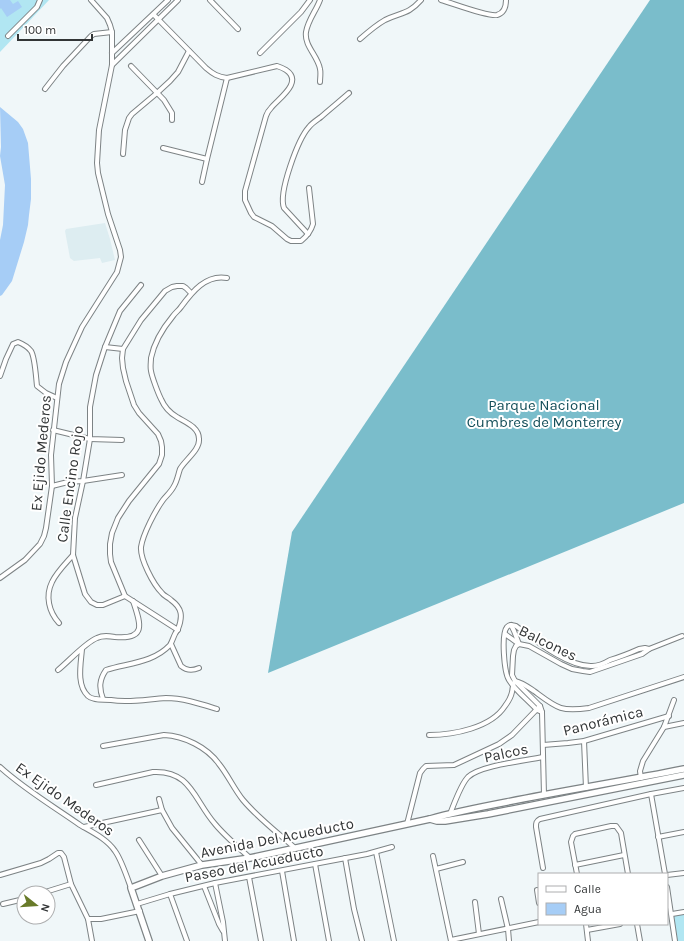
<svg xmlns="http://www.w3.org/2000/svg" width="684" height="941" font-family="Karla,sans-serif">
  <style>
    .built { fill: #ddedf1 }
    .green { fill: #b1e6f2 }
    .forest { fill: #7abdcb }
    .water { fill: #a6cdf6 }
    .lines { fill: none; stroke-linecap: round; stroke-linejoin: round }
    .street-casing { stroke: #7d8385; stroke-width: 6 }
    .secondary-casing { stroke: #7d8385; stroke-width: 8 }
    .street { stroke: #fff; stroke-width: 4 }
    .secondary { stroke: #fff; stroke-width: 5.5 }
    .labels { text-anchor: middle; stroke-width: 4; stroke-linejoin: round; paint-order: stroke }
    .park-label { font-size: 15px; fill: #134e59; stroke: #fff }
    .street-label { font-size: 15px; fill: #323536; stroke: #fff }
  </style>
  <rect width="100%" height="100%" fill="#f0f7f9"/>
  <!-- built -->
  <path class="built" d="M 105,223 L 110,239 L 115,260 L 102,263 L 100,258 L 74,261 L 70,258 L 65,231 L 66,229 Z"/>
  <!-- green -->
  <g class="green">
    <path d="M 0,0 L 49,0 L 0,52 Z"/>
    <path d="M 684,912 L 684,941 L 675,941 L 672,914 Z"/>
  </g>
  <!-- forest -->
  <path class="forest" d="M 650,0 L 684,0 L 684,503 L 268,673 L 292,532 Z"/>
  <!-- water -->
  <g class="water">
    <path d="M 0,0 L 10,0 L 13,4 L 18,1 L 22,7 L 7,17 L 1,8 L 0,9 Z"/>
    <path d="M 0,107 L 18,122 L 23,129 L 28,143 L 31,179 L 31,199 L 29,215 L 28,225 L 24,242 L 12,281 L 2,295 L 0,296 L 0,240 L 3,225 L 5,185 L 0,156 L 1,147 Z"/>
  </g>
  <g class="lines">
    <defs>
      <g id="street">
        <path d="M 210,0 L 238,29"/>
        <path d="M 441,0 C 452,3 488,17 497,15 C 504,13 506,7 506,0"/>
        <path d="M 154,15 L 206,68 C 213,74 218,77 227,78 L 277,66 C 280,67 283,68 286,70 C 304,82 278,99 271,108 C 269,110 267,113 266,116 L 245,191 L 245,200 L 251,213 L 254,217 L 272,226 L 287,239 L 291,241 L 301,241 C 306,237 311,231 313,224 L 309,188"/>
        <path d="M 8,36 L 37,7 L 40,0"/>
        <path d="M 360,39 C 368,32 376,25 385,20 C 401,12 408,15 421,0"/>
        <path d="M 112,53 L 168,0"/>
        <path d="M 260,53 L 301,12 L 310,0"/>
        <path d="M 112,65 L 178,0"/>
        <path d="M 131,66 L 164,100 L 172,113 L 172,120"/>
        <path d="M 320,82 C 320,78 321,73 320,69 C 318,56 304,46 306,32 C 308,20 316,11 320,0"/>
        <path d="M 45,89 L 63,66 L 91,36 L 94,34 L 112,32"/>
        <path d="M 163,148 L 207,159"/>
        <path d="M 123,154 L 125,130 L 129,118 L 132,114 L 157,93 L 170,81 L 178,72 L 189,51"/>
        <path d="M 202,182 L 207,159 L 227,78"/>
        <path d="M 308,234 L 284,208 C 278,193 298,139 309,127 C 312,123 317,120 321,117 C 330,109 340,101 349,93"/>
        <path d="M 105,347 L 123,349"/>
        <path d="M 0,376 L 6,359 L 13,344 L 18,342 C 23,344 28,347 31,351 C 35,357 36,378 37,386 L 46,393 L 57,398"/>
        <path d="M 53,430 L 90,439 L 122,440"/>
        <path d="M 52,486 L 68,482 L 83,481 L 122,475"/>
        <path d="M 0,578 L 25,560 L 40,544 L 44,536 L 46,528 L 52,486 L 51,455 L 59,384 L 66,362 L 82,327 L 117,272 L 121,257 L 120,250 L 108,214 L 98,173 L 97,163 L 99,130 L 112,65 L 112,32 L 110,25 L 107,18 L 91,0"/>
        <path d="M 125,596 L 103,605 L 97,605 L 91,602 L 85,594 L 73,555 L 75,518 L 83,481 L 90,439 L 90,407 L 96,375 L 105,347 L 120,311 L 141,285"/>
        <path d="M 59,623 C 49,612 45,596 52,582 C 56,573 66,563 73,555"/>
        <path d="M 511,625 L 514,631 L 519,644 L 516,646 L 514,650 L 513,656 L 512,675 L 515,681 L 540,706 L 542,712 L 544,795"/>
        <path d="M 178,630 L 125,596 L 111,562 L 110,554 L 110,544 L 112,533 L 118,518 L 129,501 L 159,464 L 162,455 L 162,447 L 161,441 L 158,434 L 139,413 L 134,405 L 126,381 L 123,368 L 122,358 L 123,349 L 141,320 L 165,291 L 172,287 L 177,286 L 183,286 L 186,288 L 191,293"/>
        <path d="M 505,634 L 519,644 L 529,646 L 561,664 L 572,669 L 583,671 L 590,672 L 642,654 L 649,649 L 682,636"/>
        <path d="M 171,644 L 181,666 C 187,671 192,671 199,668"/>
        <path d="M 82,649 C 81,663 76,685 88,696 C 93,701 104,699 111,700 C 130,703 148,699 166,698 C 183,698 201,704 217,709"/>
        <path d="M 58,670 C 68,662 86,642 97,638 C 103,635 109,636 115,637 C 148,640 140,622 133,601"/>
        <path d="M 103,699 C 99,688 99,680 106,670 C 128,663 153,663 170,645 C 172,642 173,638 175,634 C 176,632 177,631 178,629 C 183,616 182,608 171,600 C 168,597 164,596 162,593 C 153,584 140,559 141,547 C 143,534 155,511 163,500 C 166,496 171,492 174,486 C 177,481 178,475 180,469 C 185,460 200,450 199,439 C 199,427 185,422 177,417 C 170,413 164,406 161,399 C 158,393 152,377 151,371 C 150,367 151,362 151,358 C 154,343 163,328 173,316 C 175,313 179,310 181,307 C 192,292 206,274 227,278"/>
        <path d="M 542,712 L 537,710 C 529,701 515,690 509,680 C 504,672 501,634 507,627 C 510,624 512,625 516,626 C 535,640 568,667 592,666 C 598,666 605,663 610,660 C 620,657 630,653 639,649 L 645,648 L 649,649"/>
        <path d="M 664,727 L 684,723"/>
        <path d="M 429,735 C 453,735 491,728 505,706 C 508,702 511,697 512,692 C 513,688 512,685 515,681 C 523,683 528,687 534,691 C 557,708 560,712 589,708 L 684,677"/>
        <path d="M 584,741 L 586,788"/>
        <path d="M 543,745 L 568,743 L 584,741 L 669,716"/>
        <path d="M 103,746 L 164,735 C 184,736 207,747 219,764 C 228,775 234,789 243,800 C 258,818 278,833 295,848"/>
        <path d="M 0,767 C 24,789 53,806 80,825 C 92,832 107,839 115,851 C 121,859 127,877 131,888"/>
        <path d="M 641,778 L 640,771 L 643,761 L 664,727 L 674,700"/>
        <path d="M 96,785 L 153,772 C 191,770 194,800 215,824 C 225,836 238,847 250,858"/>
        <path d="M 651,794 L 665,874"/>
        <path d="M 159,799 L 162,810"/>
        <path d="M 450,814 C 454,804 461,784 468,777 C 481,765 525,761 543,757"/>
        <path d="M 407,824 L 420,773 L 423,769 L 426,766 L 454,765 L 499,744 L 512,735 L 540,706"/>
        <path d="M 84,827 L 162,810 L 172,828 L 202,865"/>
        <path d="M 658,837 L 684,832"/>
        <path d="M 139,840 L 162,876"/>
        <path d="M 376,852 L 394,941"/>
        <path d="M 433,856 L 451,941"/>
        <path d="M 345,858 L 354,909 L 362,941"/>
        <path d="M 315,864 L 329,941"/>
        <path d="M 575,865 L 624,855"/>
        <path d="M 543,868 L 536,827 C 536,823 536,821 540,819 L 651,794 L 684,788"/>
        <path d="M 436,869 L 463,862"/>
        <path d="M 282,871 L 294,941"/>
        <path d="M 577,874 L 571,842 L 573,836 L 575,834 L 611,826 L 616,826 L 621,833 L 628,874"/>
        <path d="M 0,875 L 41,863 L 49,859 L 58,853 L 61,853 L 64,857 L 71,884 L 88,919 L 101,919 L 140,911"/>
        <path d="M 667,875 L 684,873"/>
        <path d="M 249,877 L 261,941"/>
        <path d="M 215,883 L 223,922 L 225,941"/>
        <path d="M 204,886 L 219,924 L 223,931"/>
        <path d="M 667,887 L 675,941"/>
        <path d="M 537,890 L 539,903"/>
        <path d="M 42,893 L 71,884"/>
        <path d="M 170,894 L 187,941"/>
        <path d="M 501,899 L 508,929 L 509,941"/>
        <path d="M 475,902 L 479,934"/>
        <path d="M 3,904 L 24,899"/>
        <path d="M 137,904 L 170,894 L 215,883 L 367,854 L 392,847"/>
        <path d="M 672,914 L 684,912"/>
        <path d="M 88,919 L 92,941"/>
        <path d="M 586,924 L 588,941"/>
        <path d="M 637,924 L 640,941"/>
        <path d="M 587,930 L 620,924"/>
        <path d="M 451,940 L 539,922"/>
      </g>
      <g id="secondary">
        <path d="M 430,819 L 437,821 L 445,821 L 488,814 L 684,775"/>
        <path d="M 149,941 L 131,888 L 162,876 L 202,865 L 250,858 L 430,819 C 455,812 481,807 507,802 C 566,790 625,781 684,769"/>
      </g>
    </defs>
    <!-- street casing -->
    <use href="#street" class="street-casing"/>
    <!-- secondary casing -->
    <use href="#secondary" class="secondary-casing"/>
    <!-- street -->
    <use href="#street" class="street"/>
    <!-- secondary -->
    <use href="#secondary" class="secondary"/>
  </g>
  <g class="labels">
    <!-- park labels -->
    <g class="park-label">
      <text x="544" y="410">Parque Nacional<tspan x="544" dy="17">Cumbres de Monterrey</tspan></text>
    </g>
    <!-- street labels -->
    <g class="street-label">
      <text transform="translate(41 453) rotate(-85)" y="5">Ex Ejido Mederos</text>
      <text transform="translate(70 484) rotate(-82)" y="5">Calle Encino Rojo</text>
      <text transform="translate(548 643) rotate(26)" y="5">Balcones</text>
      <text transform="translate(603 721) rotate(-14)" y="5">Panorámica</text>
      <text transform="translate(506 753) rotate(-12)" y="5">Palcos</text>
      <text transform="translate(65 799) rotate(35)" y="5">Ex Ejido Mederos</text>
      <text transform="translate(277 838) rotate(-11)" y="5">Avenida Del Acueducto</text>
      <text transform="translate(254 864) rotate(-11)" y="5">Paseo del Acueducto</text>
    </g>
  </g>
  <!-- legend -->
  <rect x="538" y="873" width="130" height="52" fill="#ffffff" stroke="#adaeaf"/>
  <rect x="546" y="886" width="20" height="6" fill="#ffffff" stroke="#adaeaf"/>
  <text x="574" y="893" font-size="12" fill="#323536">Calle</text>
  <rect x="546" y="903" width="20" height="12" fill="#a6cdf6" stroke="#adaeaf"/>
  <text x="574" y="913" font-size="12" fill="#323536">Agua</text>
  <!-- north arrow -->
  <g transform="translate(36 905) rotate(107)"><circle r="19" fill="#ffffff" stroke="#adaeaf"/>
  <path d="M0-3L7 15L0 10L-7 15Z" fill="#687a29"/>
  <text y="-6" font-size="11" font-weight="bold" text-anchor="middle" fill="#323536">N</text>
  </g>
  <!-- scale -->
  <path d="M18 34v6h74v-6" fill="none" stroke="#323536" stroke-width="2"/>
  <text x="24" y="34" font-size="12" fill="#323536" stroke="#ffffff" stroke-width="3" paint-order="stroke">100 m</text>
</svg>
